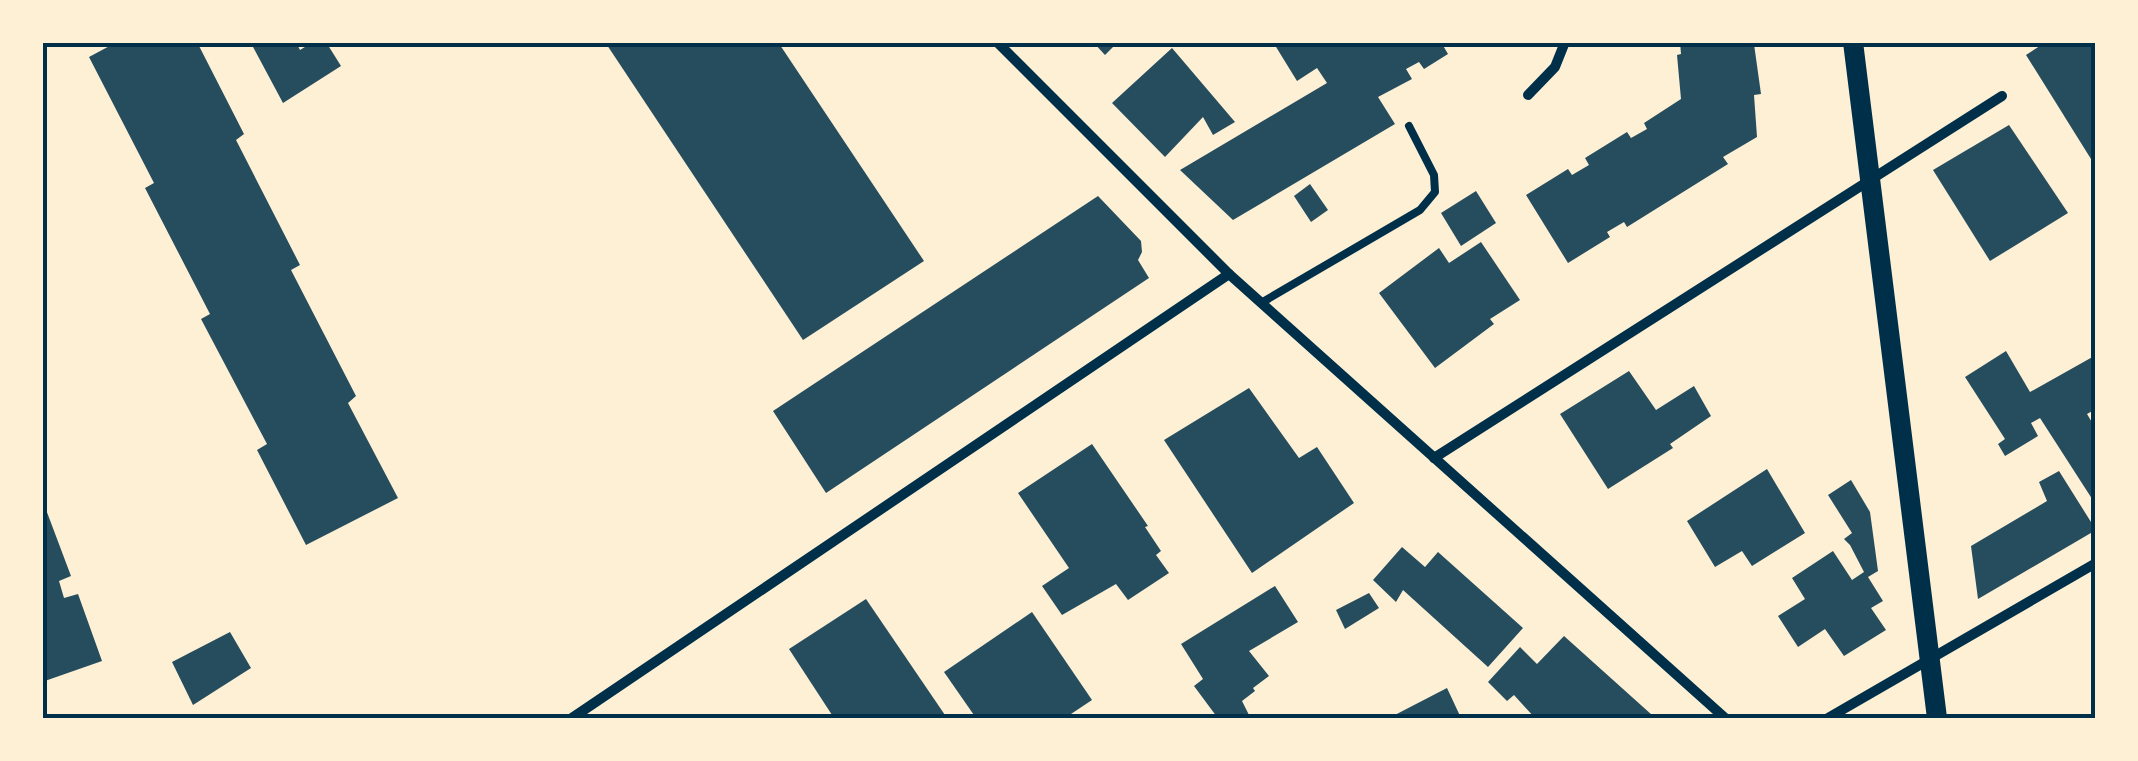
<svg xmlns="http://www.w3.org/2000/svg" width="2138" height="761" font-family="'Nunito Sans',sans-serif">
  <style>
    .building { fill: #264d5e }
    .lines { fill: none; stroke-linecap: round; stroke-linejoin: round }
    .service { stroke: #003049; stroke-width: 8 }
    .minor { stroke: #003049; stroke-width: 10 }
    .secondary { stroke: #003049; stroke-width: 20 }
    .neatline { fill: none; stroke: #003049; stroke-width: 4 }
  </style>
  <rect width="100%" height="100%" fill="#fdf0d5"/>
  <!-- building -->
  <g class="building">
    <path d="M 117,42 L 197,42 L 244,134 L 236,140 L 300,265 L 291,270 L 356,396 L 348,403 L 398,498 L 306,545 L 257,450 L 267,444 L 201,319 L 210,314 L 145,188 L 154,183 L 89,57 Z"/>
    <path d="M 260,42 L 296,42 L 300,50 L 313,42 L 326,42 L 341,66 L 283,103 L 253,47 Z"/>
    <path d="M 605,42 L 778,42 L 924,261 L 803,340 Z"/>
    <path d="M 1093,42 L 1118,42 L 1105,55 Z"/>
    <path d="M 1273,42 L 1441,42 L 1448,54 L 1424,69 L 1419,62 L 1406,69 L 1412,79 L 1378,97 L 1395,124 L 1233,220 L 1180,170 L 1327,83 L 1317,68 L 1297,81 Z"/>
    <path d="M 1680,42 L 1754,44 L 1761,94 L 1754,95 L 1757,137 L 1723,157 L 1728,164 L 1627,227 L 1624,222 L 1607,232 L 1610,237 L 1568,263 L 1526,195 L 1568,169 L 1572,175 L 1589,165 L 1585,158 L 1627,132 L 1631,138 L 1647,129 L 1644,123 L 1681,99 L 1677,55 L 1681,54 Z"/>
    <path d="M 2046,42 L 2096,42 L 2096,167 L 2026,55 Z"/>
    <path d="M 1172,48 L 1235,122 L 1213,135 L 1203,117 L 1165,157 L 1112,103 Z"/>
    <path d="M 2009,125 L 2068,213 L 1990,261 L 1933,170 Z"/>
    <path d="M 1310,184 L 1328,210 L 1311,222 L 1294,196 Z"/>
    <path d="M 1476,191 L 1496,223 L 1461,246 L 1441,213 Z"/>
    <path d="M 1098,196 L 1141,241 L 1142,252 L 1138,260 L 1149,278 L 826,493 L 773,411 Z"/>
    <path d="M 1481,242 L 1520,300 L 1490,319 L 1494,324 L 1435,368 L 1379,293 L 1439,248 L 1449,263 Z"/>
    <path d="M 2006,351 L 2030,392 L 2096,355 L 2096,409 L 2087,414 L 2096,429 L 2096,505 L 2040,418 L 2031,423 L 2038,436 L 2005,456 L 1998,444 L 2005,439 L 1965,377 Z"/>
    <path d="M 1629,371 L 1656,410 L 1694,386 L 1711,416 L 1670,444 L 1673,448 L 1608,489 L 1560,414 Z"/>
    <path d="M 1249,388 L 1299,458 L 1317,447 L 1354,503 L 1252,573 L 1164,440 Z"/>
    <path d="M 1092,444 L 1148,526 L 1145,527 L 1161,551 L 1156,555 L 1169,573 L 1128,600 L 1116,584 L 1062,615 L 1042,586 L 1069,568 L 1018,493 Z"/>
    <path d="M 1767,469 L 1805,533 L 1752,566 L 1742,551 L 1715,567 L 1687,521 Z"/>
    <path d="M 2059,471 L 2096,530 L 1978,599 L 1971,546 L 2047,501 L 2039,482 Z"/>
    <path d="M 1851,480 L 1870,512 L 1878,571 L 1868,577 L 1883,601 L 1871,608 L 1886,630 L 1844,656 L 1825,629 L 1798,647 L 1778,616 L 1805,599 L 1792,578 L 1833,551 L 1852,580 L 1864,572 L 1850,545 L 1844,539 L 1852,533 L 1828,495 Z"/>
    <path d="M 42,499 L 71,576 L 59,581 L 64,598 L 78,594 L 102,661 L 42,682 Z"/>
    <path d="M 1402,547 L 1425,567 L 1438,552 L 1523,628 L 1488,667 L 1403,590 L 1396,602 L 1373,580 Z"/>
    <path d="M 1275,586 L 1298,622 L 1249,651 L 1269,676 L 1253,688 L 1255,691 L 1242,701 L 1250,717 L 1223,718 L 1221,715 L 1217,717 L 1194,686 L 1203,679 L 1181,644 Z"/>
    <path d="M 1369,593 L 1379,608 L 1345,629 L 1336,610 Z"/>
    <path d="M 866,599 L 947,718 L 834,718 L 789,649 Z"/>
    <path d="M 1032,612 L 1092,700 L 1065,718 L 976,718 L 944,672 Z"/>
    <path d="M 230,632 L 251,668 L 193,705 L 172,662 Z"/>
    <path d="M 1564,636 L 1652,715 L 1649,718 L 1535,718 L 1514,695 L 1507,701 L 1488,682 L 1520,647 L 1537,664 Z"/>
    <path d="M 1447,688 L 1461,718 L 1389,718 Z"/>
  </g>
  <g class="lines">
    <!-- service -->
    <path class="service" d="M 1261,303 L 1420,210 L 1435,192 L 1434,175 L 1409,126"/>
    <!-- minor -->
    <g class="minor">
      <path d="M 997,42 L 1229,274 L 1725,718"/>
      <path d="M 1528,95 L 1555,67 L 1565,42"/>
      <path d="M 1434,458 L 2002,96"/>
      <path d="M 572,718 L 1229,274"/>
      <path d="M 1828,718 L 2096,563"/>
    </g>
    <!-- secondary -->
    <path class="secondary" d="M 1853,42 L 1937,718"/>
  </g>
  <!-- border -->
  <rect width="2138" height="761" fill="none" stroke="#fdf0d5" stroke-width="90"/>
  <rect x="45" y="45" width="2048" height="671" class="neatline"/>
</svg>
